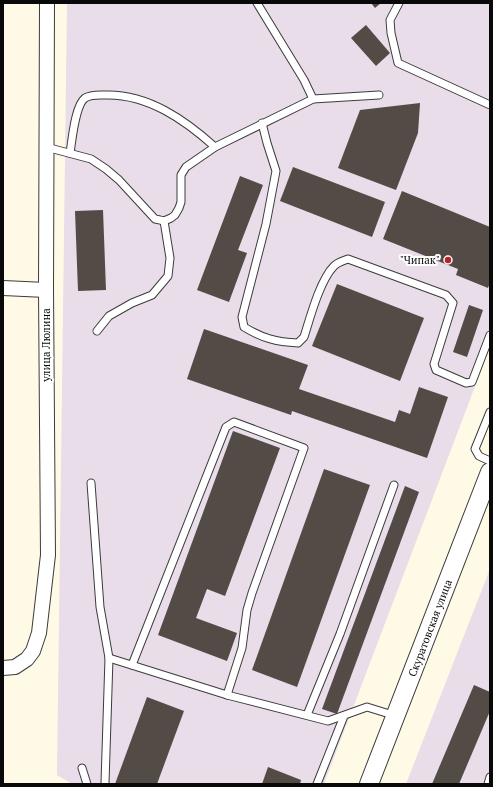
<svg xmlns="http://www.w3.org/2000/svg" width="493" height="787" font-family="'PT Serif',serif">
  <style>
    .industrial { fill: #e8dde9 }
    .building { fill: #524b46 }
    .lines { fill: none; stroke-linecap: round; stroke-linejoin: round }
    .service-casing { stroke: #3c3c3c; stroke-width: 9 }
    .minor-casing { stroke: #3c3c3c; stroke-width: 16 }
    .tertiary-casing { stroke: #3c3c3c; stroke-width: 20 }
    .service { stroke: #fff; stroke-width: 7 }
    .minor { stroke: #fff; stroke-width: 14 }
    .tertiary { stroke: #fff; stroke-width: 18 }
    .poi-dot { fill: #b82228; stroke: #fff; stroke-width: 1.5 }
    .labels { text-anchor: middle; stroke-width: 4; stroke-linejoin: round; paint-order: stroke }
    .poi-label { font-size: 11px; fill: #090909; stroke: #fff; text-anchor: end }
    .street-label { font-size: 11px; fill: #090909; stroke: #fff }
  </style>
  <rect width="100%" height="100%" fill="#fffae6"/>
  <!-- industrial -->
  <g class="industrial">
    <path d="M 67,3 L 490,3 L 490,347 L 324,784 L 72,784 L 57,775 Z"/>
    <path d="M 490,569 L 490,784 L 406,784 Z"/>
  </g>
  <!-- building -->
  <g class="building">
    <path d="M 371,3 L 381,3 L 375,8 Z"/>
    <path d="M 366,25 L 390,53 L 376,66 L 351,38 Z"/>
    <path d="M 420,103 L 418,133 L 396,190 L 338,168 L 360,110 Z"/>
    <path d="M 293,167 L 385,202 L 372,237 L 280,201 Z"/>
    <path d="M 240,176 L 263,185 L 238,250 L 247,253 L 229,302 L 197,290 Z"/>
    <path d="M 402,191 L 490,227 L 490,283 L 488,288 L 456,275 L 458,269 L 383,239 Z"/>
    <path d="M 103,210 L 106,290 L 78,291 L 75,211 Z"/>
    <path d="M 337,284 L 424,318 L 400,381 L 312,346 Z"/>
    <path d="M 469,305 L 483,310 L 467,357 L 453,352 Z"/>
    <path d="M 204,329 L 308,365 L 299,389 L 395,422 L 399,410 L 410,414 L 419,387 L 448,397 L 427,458 L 292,411 L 291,415 L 187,379 Z"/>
    <path d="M 233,431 L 280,448 L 225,596 L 207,589 L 196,618 L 237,633 L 227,661 L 158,635 Z"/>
    <path d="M 324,469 L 370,485 L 297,687 L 252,670 Z"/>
    <path d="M 405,486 L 419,492 L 337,714 L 322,709 Z"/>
    <path d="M 474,685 L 490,692 L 490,711 L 459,784 L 432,784 Z"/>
    <path d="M 147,697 L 184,711 L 157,784 L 115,784 Z"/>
    <path d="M 268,767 L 301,780 L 300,784 L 262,784 Z"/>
  </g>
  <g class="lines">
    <defs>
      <g id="service">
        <path d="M 257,3 L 304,80 L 313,99"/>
        <path d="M 399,3 L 390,20 L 391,33 L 398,63 L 490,105"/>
        <path d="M 262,123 L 267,143 L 276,171 L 266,224 L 242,317 L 244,327 C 262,338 276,342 298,343 L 304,337 C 310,318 320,280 334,266 C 338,262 343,261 348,259 L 446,295 L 453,303 L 434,364 L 436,370 L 466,383 L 472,382 L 490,335"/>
        <path d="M 46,147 L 91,159 L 106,169 L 119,180 L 155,219 L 160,220 L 164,221 L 171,218 L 175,215 L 179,208 L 181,202 L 181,175 L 186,167 L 215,147 L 313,99 L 379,95"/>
        <path d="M 70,153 C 72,141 75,105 85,98 C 91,94 100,95 106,95 C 148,94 185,120 215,147"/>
        <path d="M 97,331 L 109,316 L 132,303 L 152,295 L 168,276 L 170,258 L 164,221"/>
        <path d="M 490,412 L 475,449 L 479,456 L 490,461"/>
        <path d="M 91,483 L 100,607 L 109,658 L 105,783"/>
        <path d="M 109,658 L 227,695 L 328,721 L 367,707 L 396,716"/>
        <path d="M 132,665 L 226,427 L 234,422 L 304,448 L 252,593 L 247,610 L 242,648 L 227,695"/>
        <path d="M 307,715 L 340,634 L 394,485"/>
        <path d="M 82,768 L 87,784"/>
        <path d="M 317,784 L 344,716"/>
        <path d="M 488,784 L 490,777"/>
      </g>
      <g id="minor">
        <path d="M 3,288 L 46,290"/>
        <path d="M 3,668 L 15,667 L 27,659 L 33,651 L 39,633 L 48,555 L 46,290 L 47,3"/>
      </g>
      <path id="tertiary" d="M 369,784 L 490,472"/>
    </defs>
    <!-- service casing -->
    <use href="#service" class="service-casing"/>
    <!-- minor casing -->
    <use href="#minor" class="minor-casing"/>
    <!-- tertiary casing -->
    <use href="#tertiary" class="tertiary-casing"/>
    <!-- service -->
    <use href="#service" class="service"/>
    <!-- minor -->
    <use href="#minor" class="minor"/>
    <!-- tertiary -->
    <use href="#tertiary" class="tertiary"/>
  </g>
  <!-- markers -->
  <circle class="poi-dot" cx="448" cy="260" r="4"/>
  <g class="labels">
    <!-- poi labels -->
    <g class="poi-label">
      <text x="440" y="264">"Чипак"</text>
    </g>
    <!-- street labels -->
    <g class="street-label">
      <text transform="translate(46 345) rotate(-90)" y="4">улица Люлина</text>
      <text transform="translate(430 628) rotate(-69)" y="4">Скуратовская улица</text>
    </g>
  </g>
  <!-- border -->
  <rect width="493" height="787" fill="none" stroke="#090909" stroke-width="8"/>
</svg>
